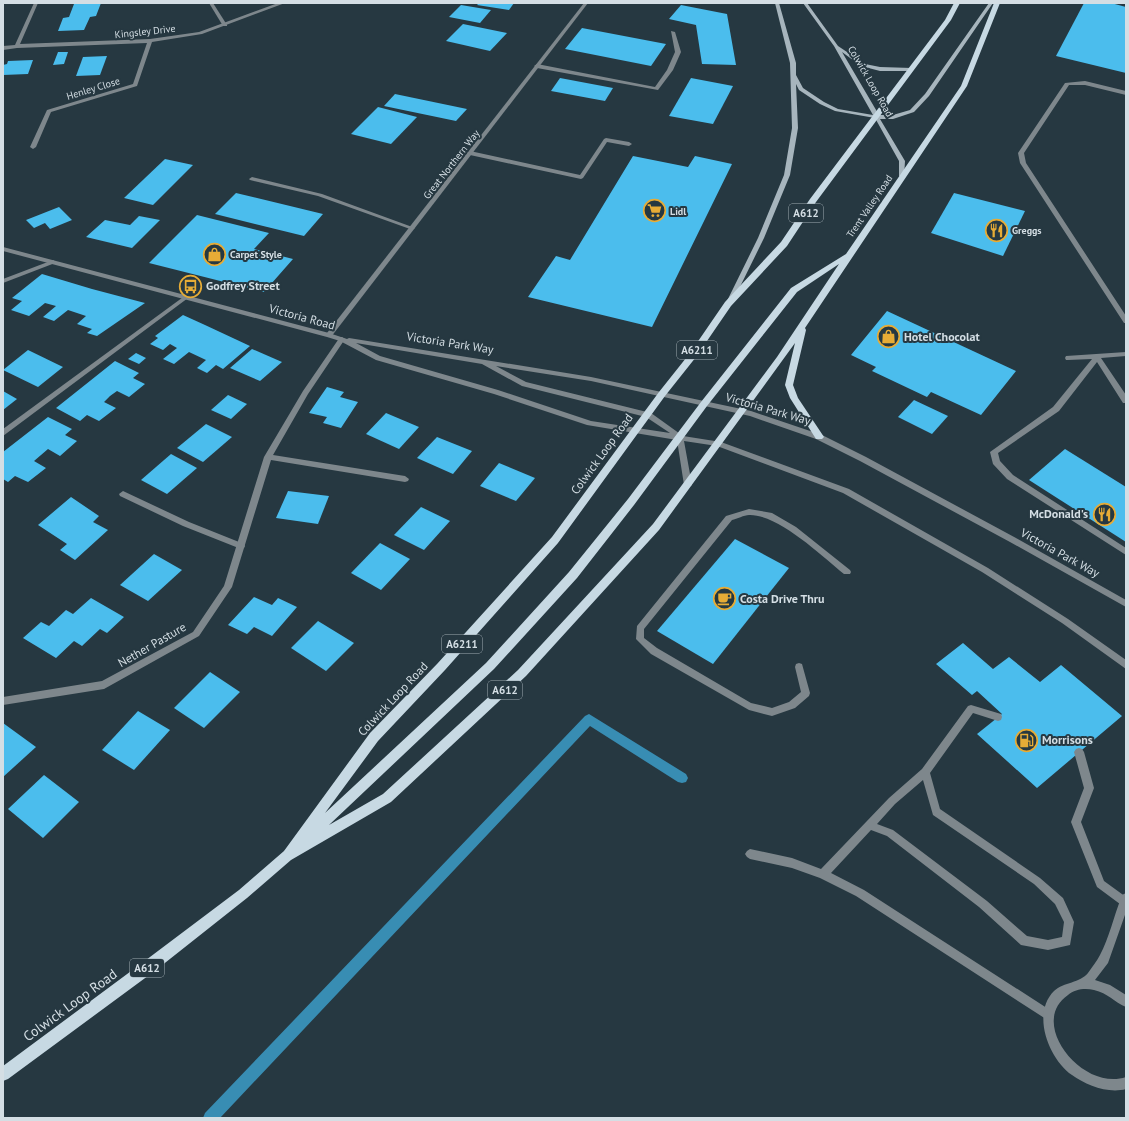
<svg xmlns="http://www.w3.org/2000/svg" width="1129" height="1121" font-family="'PT Sans',sans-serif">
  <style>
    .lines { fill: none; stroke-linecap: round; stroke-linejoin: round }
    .stream { fill: #388db3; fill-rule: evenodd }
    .building { fill: #4bbded }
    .service { fill: #7e878c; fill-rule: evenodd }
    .minor { fill: #7e878c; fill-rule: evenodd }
    .tertiary { fill: #7e878c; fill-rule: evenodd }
    .secondary { fill: #a7b5bd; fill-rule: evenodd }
    .primary { fill: #c7d9e3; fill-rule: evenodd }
    .labels { text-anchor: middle; stroke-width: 4; stroke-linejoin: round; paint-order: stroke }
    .far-street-label { font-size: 10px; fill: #d4dee4; stroke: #263841 }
    .far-poi-label { font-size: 10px; font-weight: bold; fill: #d4dee4; stroke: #263841; text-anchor: start }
    .shield { fill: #263841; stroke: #a0acb3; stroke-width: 1 }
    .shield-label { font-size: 11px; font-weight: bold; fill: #d4dee4 }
    .poi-label { font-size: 12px; font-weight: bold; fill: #d4dee4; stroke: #263841; text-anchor: start }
    .street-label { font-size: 12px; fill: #d4dee4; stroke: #263841 }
    .near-street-label { font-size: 14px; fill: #d4dee4; stroke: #263841 }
  </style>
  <rect width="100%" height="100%" fill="#263841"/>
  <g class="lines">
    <!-- stream -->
    <path class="stream" d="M 589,714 L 686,774 L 688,778 L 686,782 L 682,783 L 678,782 L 590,726 L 220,1118 L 203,1118 L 205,1113 L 585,716 Z"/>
  </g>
  <!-- building -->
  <g class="building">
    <path d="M 101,3 L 96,16 L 90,17 L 84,30 L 58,31 L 63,18 L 69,17 L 74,4 Z"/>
    <path d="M 479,3 L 514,3 L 509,10 L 477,5 Z"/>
    <path d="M 1084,3 L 1111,3 L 1126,7 L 1126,73 L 1056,56 Z"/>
    <path d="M 461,5 L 491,10 L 480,23 L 449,17 Z"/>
    <path d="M 681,5 L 727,14 L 736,65 L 702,64 L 696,25 L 669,19 Z"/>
    <path d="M 463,24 L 507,33 L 490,51 L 446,41 Z"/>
    <path d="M 582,28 L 666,44 L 651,66 L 565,49 Z"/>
    <path d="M 58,52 L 68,52 L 64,64 L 53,65 Z"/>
    <path d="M 107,56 L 100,75 L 76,76 L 83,57 Z"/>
    <path d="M 33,60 L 28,74 L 3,75 L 3,65 L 7,64 L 8,61 Z"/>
    <path d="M 560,78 L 613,88 L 605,101 L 551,91 Z"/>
    <path d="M 691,78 L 733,86 L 713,124 L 669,116 Z"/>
    <path d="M 395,94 L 467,109 L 456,121 L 384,106 Z"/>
    <path d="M 378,107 L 417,117 L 391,144 L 351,134 Z"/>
    <path d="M 633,156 L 688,167 L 695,156 L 732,164 L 652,327 L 528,297 L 556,256 L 570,260 Z"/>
    <path d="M 165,159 L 193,165 L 153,205 L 124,198 Z"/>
    <path d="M 236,193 L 323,214 L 304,236 L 215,214 Z"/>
    <path d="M 954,193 L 1025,211 L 1003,256 L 931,233 Z"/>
    <path d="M 59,207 L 72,220 L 50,229 L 45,223 L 34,228 L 26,220 Z"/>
    <path d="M 197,215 L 269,233 L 254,249 L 293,259 L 264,292 L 149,263 Z"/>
    <path d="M 139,216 L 160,220 L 132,248 L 86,237 L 105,220 L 130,225 Z"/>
    <path d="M 42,274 L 92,289 L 145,303 L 97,336 L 87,333 L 92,329 L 77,324 L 86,316 L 68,310 L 54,321 L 43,317 L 56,306 L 45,303 L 29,316 L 11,310 L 22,301 L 12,298 Z"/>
    <path d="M 887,311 L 1016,371 L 981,415 L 931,392 L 927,397 L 872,371 L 876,367 L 851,355 Z"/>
    <path d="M 183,315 L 205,325 L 250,346 L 223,369 L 216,365 L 207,373 L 197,368 L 206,360 L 189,352 L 174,364 L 163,359 L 177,348 L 170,344 L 163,350 L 150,344 L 158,338 L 155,336 Z"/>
    <path d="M 252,349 L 282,362 L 260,381 L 230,368 Z"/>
    <path d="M 28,350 L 63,367 L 38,387 L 3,370 Z"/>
    <path d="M 136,353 L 146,358 L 139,364 L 128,359 Z"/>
    <path d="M 115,361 L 139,373 L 133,378 L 145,384 L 129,397 L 117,391 L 110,396 L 104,402 L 116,408 L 99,421 L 87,415 L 80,421 L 56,408 Z"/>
    <path d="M 327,387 L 344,392 L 340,397 L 358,402 L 341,428 L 323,423 L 327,417 L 309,413 Z"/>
    <path d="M 3,391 L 17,399 L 3,410 Z"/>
    <path d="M 228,395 L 247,404 L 231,419 L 211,410 Z"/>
    <path d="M 914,400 L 948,416 L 932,434 L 898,417 Z"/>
    <path d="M 386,413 L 419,427 L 399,449 L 366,434 Z"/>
    <path d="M 48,417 L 72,429 L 65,435 L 77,441 L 60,456 L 48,449 L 34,461 L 46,468 L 28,482 L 15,476 L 8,482 L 3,479 L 3,452 Z"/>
    <path d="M 206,424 L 232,437 L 203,462 L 177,448 Z"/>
    <path d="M 437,437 L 472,451 L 453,474 L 417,458 Z"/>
    <path d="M 1065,449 L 1126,487 L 1126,542 L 1029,480 Z"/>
    <path d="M 171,454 L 197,468 L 167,494 L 141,480 Z"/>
    <path d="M 499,463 L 535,478 L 516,501 L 480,486 Z"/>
    <path d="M 288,491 L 329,496 L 318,524 L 276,518 Z"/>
    <path d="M 71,497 L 99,516 L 93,522 L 108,530 L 75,560 L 60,550 L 67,544 L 38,525 Z"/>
    <path d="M 421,507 L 450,521 L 424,550 L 394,535 Z"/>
    <path d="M 735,539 L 789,568 L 713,664 L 657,631 Z"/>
    <path d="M 380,543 L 410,559 L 381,590 L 351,573 Z"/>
    <path d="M 154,554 L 182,570 L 148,601 L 120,585 Z"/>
    <path d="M 254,597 L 272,605 L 278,598 L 297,607 L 272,636 L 254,627 L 247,634 L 228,625 Z"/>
    <path d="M 91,598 L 124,617 L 107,633 L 100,629 L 82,646 L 74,641 L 56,658 L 23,638 L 41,622 L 49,626 L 66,610 L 73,614 Z"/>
    <path d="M 318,621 L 354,643 L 326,671 L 291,648 Z"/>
    <path d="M 963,643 L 993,669 L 1009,657 L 1040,682 L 1061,665 L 1122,716 L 1037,788 L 977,734 L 1002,714 L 977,691 L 972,695 L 936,664 Z"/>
    <path d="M 210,672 L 240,692 L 204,728 L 174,708 Z"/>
    <path d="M 138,711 L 170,730 L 134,770 L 102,750 Z"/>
    <path d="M 3,723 L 36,747 L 3,777 Z"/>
    <path d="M 44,775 L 79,802 L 43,838 L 8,809 Z"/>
  </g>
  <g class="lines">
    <!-- service -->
    <g class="service">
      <path d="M 209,3 L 213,3 L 227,25 L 227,26 L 223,26 Z"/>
      <path d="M 671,31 L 675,32 L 681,52 L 673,70 L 658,90 L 537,68 L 534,66 L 537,64 L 655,87 L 667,70 L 675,52 Z"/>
      <path d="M 1085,81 L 1126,91 L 1126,95 L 1085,85 L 1069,85 L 1024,153 L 1026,163 L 1126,316 L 1126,323 L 1124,323 L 1020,163 L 1018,153 L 1065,83 Z"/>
      <path d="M 606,138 L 629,142 L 632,144 L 629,146 L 607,142 L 583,178 L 581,179 L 470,155 L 467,153 L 470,151 L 580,175 L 604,139 Z"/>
      <path d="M 252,177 L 322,194 L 415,228 L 412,230 L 410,229 L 318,196 L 250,180 L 249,179 Z"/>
      <path d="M 1126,352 L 1126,356 L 1101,358 L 1126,395 L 1126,403 L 1123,403 L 1097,362 L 1059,411 L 998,453 L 1000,461 L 1013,475 L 1126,548 L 1126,555 L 1007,479 L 993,464 L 990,452 L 1053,407 L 1092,359 L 1068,360 L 1066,360 L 1065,358 L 1066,356 Z"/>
      <path d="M 123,491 L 189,522 L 244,544 L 245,546 L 244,548 L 241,549 L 183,526 L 120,496 L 119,494 Z"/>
      <path d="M 749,509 L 772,513 L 796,527 L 850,570 L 851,572 L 850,574 L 844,574 C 822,556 778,514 749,515 C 744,515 737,519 732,520 L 644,629 L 644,638 L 657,648 L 751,703 L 772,708 L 789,702 L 801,692 L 795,667 L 796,664 L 799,663 L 802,664 L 810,693 L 809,696 L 795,708 L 772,716 L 749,710 L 651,654 L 636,639 L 637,626 L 726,516 Z"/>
      <path d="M 971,705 L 1001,714 L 1002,717 L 1001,720 L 998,721 L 973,713 L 930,773 L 940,809 L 1040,878 L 1063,898 L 1074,922 L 1070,945 L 1048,950 L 1021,945 L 979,907 L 887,836 L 871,830 L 831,873 L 864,890 L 1053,1012 L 1054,1016 L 1053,1020 L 1049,1021 L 856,896 L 820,878 L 792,868 L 750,859 L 747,857 L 745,854 L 747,851 L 750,849 L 792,858 L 821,869 L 889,798 L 922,769 L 968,706 ZM 923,780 L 933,815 L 1034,884 L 1055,904 L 1064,922 L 1062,937 L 1048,940 L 1027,936 L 987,901 L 893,830 L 877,824 L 895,804 Z"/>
      <path d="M 1079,748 L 1082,749 L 1084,752 L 1094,788 L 1081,822 L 1104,881 L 1126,897 L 1126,906 L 1124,907 L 1097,887 L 1071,822 L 1084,788 L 1074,752 L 1076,749 Z"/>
    </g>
    <!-- minor -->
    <g class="minor">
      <path d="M 34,3 L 38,3 L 20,44 L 150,39 L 199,32 L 278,3 L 285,3 L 202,34 L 152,42 L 137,86 L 51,112 L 36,147 L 33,149 L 30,147 L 47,110 L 133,84 L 147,43 L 17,48 L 3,50 L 3,46 L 15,45 Z"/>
      <path d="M 584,3 L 588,3 L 331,337 L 327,337 L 327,333 Z"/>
      <path d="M 53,260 L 56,262 L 55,263 L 3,283 L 3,279 Z"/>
      <path d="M 186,295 L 189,297 L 188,298 L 3,436 L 3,429 Z"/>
      <path d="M 340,337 L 342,337 L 345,339 L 308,394 L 273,455 L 405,476 L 409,479 L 408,481 L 405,482 L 271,460 L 232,587 L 199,636 L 104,689 L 3,705 L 3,697 L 102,681 L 193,632 L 224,586 L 264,457 L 303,391 Z"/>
      <path d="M 1126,893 L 1126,912 L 1108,963 L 1095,980 L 1110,985 L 1126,995 L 1126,1007 C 1114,1002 1108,993 1094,990 C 1085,988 1075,989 1068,995 C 1027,1023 1083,1092 1126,1077 L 1126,1089 C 1108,1094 1086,1085 1072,1075 C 1049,1059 1031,1014 1054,991 C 1064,982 1080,983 1088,973 C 1092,967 1097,961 1100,955 C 1109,938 1114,916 1121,898 L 1122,895 Z"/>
    </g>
    <!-- tertiary -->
    <path class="tertiary" d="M 3,247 L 329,333 L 347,339 L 349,338 L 591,377 L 751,411 L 822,435 L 866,457 L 1016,538 L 1126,600 L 1126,607 L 1010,542 L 860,461 L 816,439 L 750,416 L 591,381 L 496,366 L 526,382 L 651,413 L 683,436 L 721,442 L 849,489 L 988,568 L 1068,619 L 1126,660 L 1126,669 L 1062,623 L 982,572 L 843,493 L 717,446 L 684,441 L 692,485 L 688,488 L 684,485 L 677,440 L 587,425 L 494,394 L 376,360 L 340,341 L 327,337 L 3,251 ZM 356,343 L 482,364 L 522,386 L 646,417 L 670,433 L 591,421 L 498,390 L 380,356 Z"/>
    <!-- secondary -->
    <path class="secondary" d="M 775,3 L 779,3 L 796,63 L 796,75 L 803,88 L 824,102 L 838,109 L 873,115 L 834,46 L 803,3 L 807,3 L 838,46 L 865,64 L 880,67 L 912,68 L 912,70 L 910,71 L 880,71 L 861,66 L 842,52 L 879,115 L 893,115 L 910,110 L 925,94 L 989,3 L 993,3 L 929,96 L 914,112 L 893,119 L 880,119 L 905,161 L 904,177 L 899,176 L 899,161 L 875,118 L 835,111 L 820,104 L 799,90 L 796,84 L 798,128 L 790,175 L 764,238 L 733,301 L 730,303 L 727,301 L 758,238 L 784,175 L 792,128 L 790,63 Z"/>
    <!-- primary -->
    <path class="primary" d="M 954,3 L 960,3 L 951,20 L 816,202 L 787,246 L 731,306 L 696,357 L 665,396 L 558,543 L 445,670 L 378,741 L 325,813 L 486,663 L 569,572 L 628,499 L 701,402 L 791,288 L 846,254 L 961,86 L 994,3 L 1000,3 L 967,86 L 805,328 L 806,330 L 793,385 L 798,398 L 824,437 L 822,439 L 816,439 L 790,398 L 785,385 L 795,343 L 659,530 L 526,676 L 391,802 L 291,860 L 247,898 L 156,970 L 8,1079 L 3,1081 L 3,1066 L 146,960 L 239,890 L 284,851 L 370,733 L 437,664 L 552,537 L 659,392 L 690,353 L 725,302 L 781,242 L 810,199 L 945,20 ZM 839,264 L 777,357 L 653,524 L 518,670 L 383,794 L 329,825 L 494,669 L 577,578 L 634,505 L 707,406 L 797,292 Z"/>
  </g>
  <!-- icons -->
  <defs>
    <symbol id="supermarket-ring" viewBox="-11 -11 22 22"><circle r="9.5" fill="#263841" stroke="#e7ac36" stroke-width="1.5"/><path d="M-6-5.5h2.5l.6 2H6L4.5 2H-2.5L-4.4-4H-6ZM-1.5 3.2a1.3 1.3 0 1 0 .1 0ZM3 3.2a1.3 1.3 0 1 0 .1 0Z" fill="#e7ac36"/></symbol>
    <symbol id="restaurant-ring" viewBox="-11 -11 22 22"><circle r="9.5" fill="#263841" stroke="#e7ac36" stroke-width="1.5"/><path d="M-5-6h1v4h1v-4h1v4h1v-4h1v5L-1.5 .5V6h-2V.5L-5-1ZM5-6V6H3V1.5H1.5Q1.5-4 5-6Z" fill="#e7ac36"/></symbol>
    <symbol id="shop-ring" viewBox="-11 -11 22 22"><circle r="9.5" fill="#263841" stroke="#e7ac36" stroke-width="1.5"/><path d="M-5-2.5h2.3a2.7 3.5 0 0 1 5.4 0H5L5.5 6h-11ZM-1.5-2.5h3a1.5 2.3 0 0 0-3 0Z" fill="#e7ac36"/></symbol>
    <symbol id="bus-ring" viewBox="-11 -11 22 22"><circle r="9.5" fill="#263841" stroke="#e7ac36" stroke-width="1.5"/><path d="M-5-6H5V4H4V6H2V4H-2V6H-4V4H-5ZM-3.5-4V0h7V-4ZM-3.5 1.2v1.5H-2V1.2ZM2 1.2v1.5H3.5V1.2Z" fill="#e7ac36"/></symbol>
    <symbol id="cafe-ring" viewBox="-11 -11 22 22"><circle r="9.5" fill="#263841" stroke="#e7ac36" stroke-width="1.5"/><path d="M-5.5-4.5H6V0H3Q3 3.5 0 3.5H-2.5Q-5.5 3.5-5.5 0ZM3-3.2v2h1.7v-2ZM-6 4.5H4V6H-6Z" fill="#e7ac36"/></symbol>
    <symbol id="fuel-ring" viewBox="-11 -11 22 22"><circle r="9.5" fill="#263841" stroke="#e7ac36" stroke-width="1.5"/><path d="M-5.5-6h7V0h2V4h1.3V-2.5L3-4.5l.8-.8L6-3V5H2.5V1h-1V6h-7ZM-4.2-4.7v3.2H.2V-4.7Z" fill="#e7ac36"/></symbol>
  </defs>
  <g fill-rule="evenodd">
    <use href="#supermarket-ring" x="642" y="198" width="25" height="25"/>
    <use href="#restaurant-ring" x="984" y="218" width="25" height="25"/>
    <use href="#shop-ring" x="202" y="242" width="25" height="25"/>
    <use href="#bus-ring" x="178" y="274" width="25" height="25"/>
    <use href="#shop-ring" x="876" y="324" width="25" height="25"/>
    <use href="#restaurant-ring" x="1092" y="502" width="25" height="25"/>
    <use href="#cafe-ring" x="712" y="586" width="25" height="25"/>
    <use href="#fuel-ring" x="1014" y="728" width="25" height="25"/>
  </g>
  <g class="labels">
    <!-- far-street labels -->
    <g class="far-street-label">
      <text transform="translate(145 31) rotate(-6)" y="4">Kingsley Drive</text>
      <text transform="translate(871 81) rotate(60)" y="4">Colwick Loop Road</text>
      <text transform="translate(93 88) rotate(-17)" y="4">Henley Close</text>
      <text transform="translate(451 164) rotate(-52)" y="4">Great Northern Way</text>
      <text transform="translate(869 206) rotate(-56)" y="4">Trent Valley Road</text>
    </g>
    <!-- far-poi labels -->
    <g class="far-poi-label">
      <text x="670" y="215">Lidl</text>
      <text x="1012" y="234">Greggs</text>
      <text x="230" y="258">Carpet Style</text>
    </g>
    <!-- shield labels -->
    <g class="shield">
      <rect x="789" y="204" width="34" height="18" rx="3"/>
      <rect x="677" y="341" width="40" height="18" rx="3"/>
      <rect x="442" y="635" width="40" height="18" rx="3"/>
      <rect x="488" y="681" width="34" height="18" rx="3"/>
      <rect x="130" y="959" width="34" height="18" rx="3"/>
    </g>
    <g class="shield-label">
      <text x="806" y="217">A612</text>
      <text x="697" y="354">A6211</text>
      <text x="462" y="648">A6211</text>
      <text x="505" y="694">A612</text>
      <text x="147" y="972">A612</text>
    </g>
    <!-- poi labels -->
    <g class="poi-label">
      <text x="206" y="290">Godfrey Street</text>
      <text x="904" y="341">Hotel Chocolat</text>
      <text x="1088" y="518" text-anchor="end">McDonald's</text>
      <text x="740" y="603">Costa Drive Thru</text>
      <text x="1042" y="744">Morrisons</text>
    </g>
    <!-- street labels -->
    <g class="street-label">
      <text transform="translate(302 317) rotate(15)" y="4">Victoria Road</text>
      <text transform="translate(450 343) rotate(9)" y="4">Victoria Park Way</text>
      <text transform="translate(768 409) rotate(16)" y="4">Victoria Park Way</text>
      <text transform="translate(602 454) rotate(-54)" y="4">Colwick Loop Road</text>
      <text transform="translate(1060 553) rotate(29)" y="4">Victoria Park Way</text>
      <text transform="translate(152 645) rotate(-30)" y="4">Nether Pasture</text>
      <text transform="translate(393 699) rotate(-47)" y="4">Colwick Loop Road</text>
    </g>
    <!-- near-street labels -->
    <g class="near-street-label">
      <text transform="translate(70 1005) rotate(-36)" y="5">Colwick Loop Road</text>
    </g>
  </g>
  <!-- border -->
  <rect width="1129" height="1121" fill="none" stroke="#d4dee4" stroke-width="8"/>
</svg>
